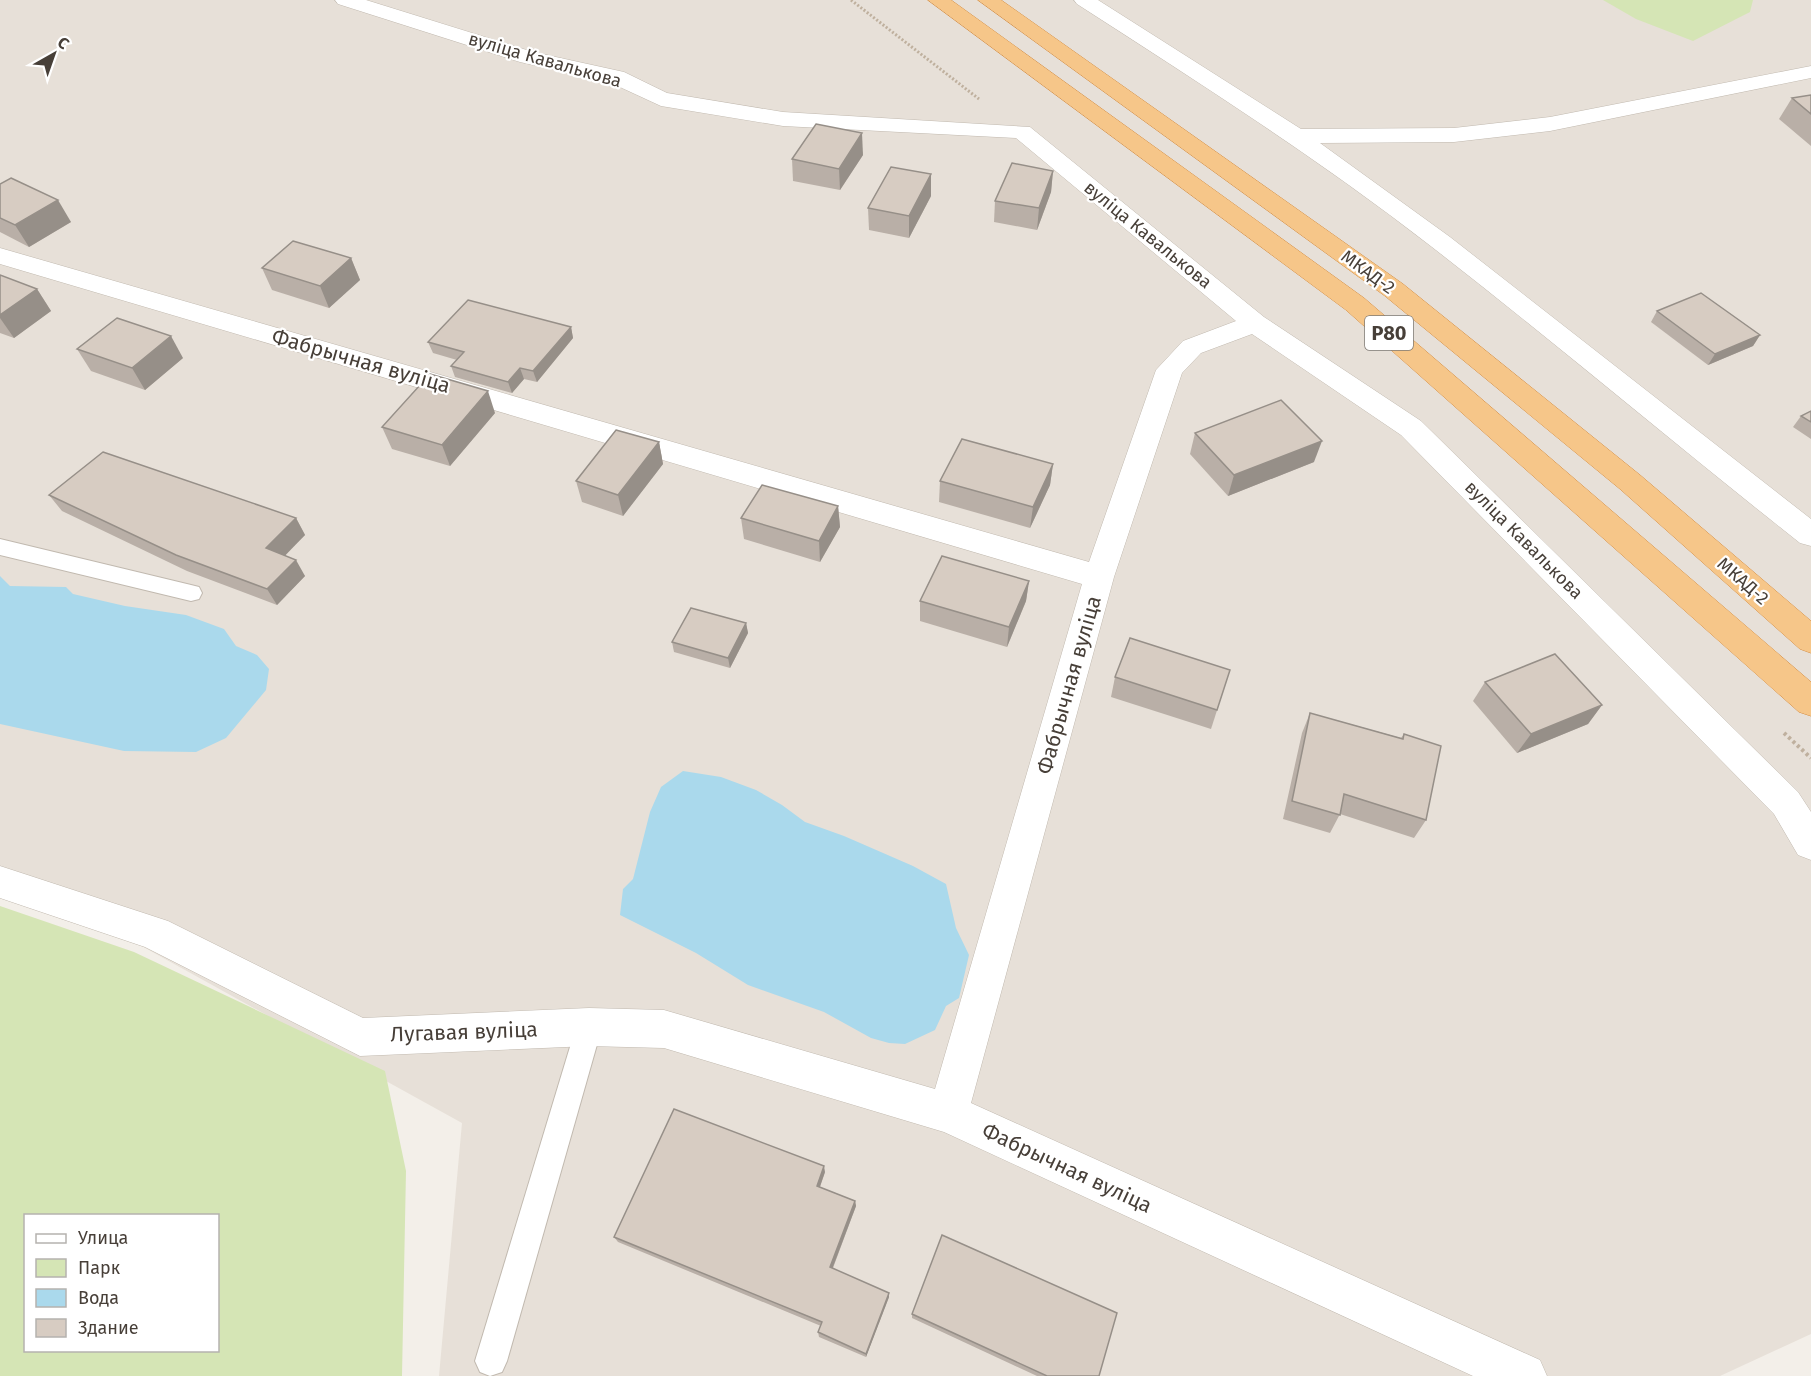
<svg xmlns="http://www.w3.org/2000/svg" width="1811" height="1376" font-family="'Fira Sans',sans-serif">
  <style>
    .residential { fill: #e7e0d8 }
    .green { fill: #d5e5b5; fill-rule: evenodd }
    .water { fill: #aad9ec }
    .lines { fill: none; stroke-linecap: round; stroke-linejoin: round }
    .service-casing { stroke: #c1b9af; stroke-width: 2 }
    .minor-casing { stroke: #c1b9af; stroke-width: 1 }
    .trunk-casing { stroke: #d38d44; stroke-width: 1 }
    .path-far1 { stroke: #bfb09e; stroke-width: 3; stroke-dasharray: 2 2; stroke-linecap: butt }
    .path { stroke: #bfb09e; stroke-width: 4; stroke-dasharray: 3 3; stroke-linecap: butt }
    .service { fill: #fff; fill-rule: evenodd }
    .minor { fill: #fff; fill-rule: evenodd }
    .trunk { fill: #f6c689; fill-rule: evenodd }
    .wall { fill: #b9afa7 }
    .shaded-wall { fill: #968f88 }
    .building { fill: #d7ccc2; stroke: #968f88; stroke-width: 1.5 }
    .labels { text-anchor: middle; stroke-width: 4.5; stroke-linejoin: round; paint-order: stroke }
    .far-street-label { font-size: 18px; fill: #473f38; stroke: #fff }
    .shield { fill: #fff; stroke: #7e7974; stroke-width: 1.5 }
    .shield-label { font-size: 20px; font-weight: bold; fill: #473f38 }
    .street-label { font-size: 21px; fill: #473f38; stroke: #fff }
  </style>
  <rect width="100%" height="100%" fill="#f3efe9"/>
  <!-- residential -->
  <path class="residential" d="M 0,0 L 1811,0 L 1811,1334 L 1720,1376 L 439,1376 L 462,1123 L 62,902 L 0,887 Z"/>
  <!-- green -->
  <g class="green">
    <path d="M 1603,0 L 1753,0 L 1750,12 L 1693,41 L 1636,19 Z"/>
    <path d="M 0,906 L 134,952 L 385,1071 L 406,1171 L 402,1376 L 0,1376 ZM 26,1216 L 218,1216 L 218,1350 L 26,1350 Z"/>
  </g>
  <!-- water -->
  <g class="water">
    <path d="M 0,576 L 10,586 L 66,587 L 73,594 L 125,606 L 186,615 L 224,629 L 236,646 L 257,655 L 269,669 L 266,690 L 226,738 L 196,752 L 124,751 L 0,724 Z"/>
    <path d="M 683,771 L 721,777 L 756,790 L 782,805 L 805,822 L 844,836 L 913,866 L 946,884 L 956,928 L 969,955 L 959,998 L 946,1006 L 935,1030 L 905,1044 L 889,1043 L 871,1038 L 824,1012 L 748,985 L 696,953 L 620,915 L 623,889 L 633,879 L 650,812 L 661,787 Z"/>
  </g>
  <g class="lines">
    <defs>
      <g id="service">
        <path d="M 0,539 L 191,585 L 199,587 L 202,593 L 199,599 L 191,601 L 0,555 Z"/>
        <path d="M 589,1014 L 598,1018 L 602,1027 L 507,1361 L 502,1372 L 490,1376 L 480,1372 L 475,1361 L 576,1027 L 580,1018 Z"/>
      </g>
      <g id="minor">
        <path d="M 335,0 L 366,0 L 533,52 L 624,72 L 667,93 L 783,112 L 1030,127 L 1264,317 L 1421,421 L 1798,792 L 1811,812 L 1811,860 L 1798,855 L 1774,814 L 1401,435 L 1252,334 L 1201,353 L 1182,373 L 1114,577 L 971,1103 L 1540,1360 L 1547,1376 L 1473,1376 L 944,1132 L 664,1048 L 589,1046 L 360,1056 L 145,947 L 0,898 L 0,866 L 168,921 L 363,1018 L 589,1008 L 664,1010 L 935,1089 L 1082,584 L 0,264 L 0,248 L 1089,562 L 1156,370 L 1183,341 L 1236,321 L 1016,138 L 783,126 L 661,106 L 609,82 L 520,62 L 338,4 Z"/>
        <path d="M 1074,0 L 1098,0 L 1301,129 L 1454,128 L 1550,117 L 1811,66 L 1811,78 L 1550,131 L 1454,142 L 1320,143 L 1450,237 L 1811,519 L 1811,546 L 1800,543 C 1677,446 1557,344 1432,247 C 1319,159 1198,82 1077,4 Z"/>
      </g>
      <g id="trunk">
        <path d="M 928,0 L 951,0 L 1364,298 L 1811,682 L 1811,716 L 1799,712 L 1346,310 Z"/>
        <path d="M 978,0 L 1001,0 L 1403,284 L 1640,475 L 1811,621 L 1811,653 L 1800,649 L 1620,489 L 1385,296 Z"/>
      </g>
    </defs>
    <!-- service casing -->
    <use href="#service" class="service-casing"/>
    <!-- minor casing -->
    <use href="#minor" class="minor-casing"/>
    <!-- trunk casing -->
    <use href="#trunk" class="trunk-casing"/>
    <!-- path-far1 -->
    <path class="path-far1" d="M 851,0 L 979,99"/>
    <!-- path -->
    <path class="path" d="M 1784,733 L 1811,758"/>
    <!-- service -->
    <use href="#service" class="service"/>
    <!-- minor -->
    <use href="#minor" class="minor"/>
    <!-- trunk -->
    <use href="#trunk" class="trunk"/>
  </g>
  <!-- wall -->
  <g class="wall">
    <path d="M 1811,95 L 1811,146 L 1779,119 L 1792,98 Z"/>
    <path d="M 863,155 L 840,190 L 793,181 L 792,159 Z"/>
    <path d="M 1053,171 L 1051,192 L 1037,230 L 994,222 L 995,201 Z"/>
    <path d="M 0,184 L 71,222 L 29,247 L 0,232 Z"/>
    <path d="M 931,196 L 909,238 L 869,230 L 868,208 Z"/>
    <path d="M 351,258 L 360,280 L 329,308 L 272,290 L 262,268 Z"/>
    <path d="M 0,275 L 37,289 L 51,311 L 14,338 L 0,333 Z"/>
    <path d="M 1657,311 L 1760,335 L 1753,346 L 1708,365 L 1651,322 Z"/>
    <path d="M 571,327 L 573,338 L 537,382 L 524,379 L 512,393 L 455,377 L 451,366 L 457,360 L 433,353 L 428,342 Z"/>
    <path d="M 77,349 L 183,358 L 145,390 L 91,371 Z"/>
    <path d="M 1811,411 L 1811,439 L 1793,427 L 1801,416 Z"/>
    <path d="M 495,413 L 450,466 L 392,449 L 382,427 Z"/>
    <path d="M 1195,433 L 1314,462 L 1228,496 L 1190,454 Z"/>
    <path d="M 659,442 L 663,464 L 623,516 L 582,502 L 576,481 Z"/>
    <path d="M 1053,464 L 1050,485 L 1030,528 L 939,502 L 940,481 Z"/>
    <path d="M 49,495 L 296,518 L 305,535 L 284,555 L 305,576 L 277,605 L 187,571 L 62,511 Z"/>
    <path d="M 838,506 L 840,527 L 820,562 L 744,539 L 741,518 Z"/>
    <path d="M 1029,581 L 1026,601 L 1007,647 L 920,621 L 920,601 Z"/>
    <path d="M 746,623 L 748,633 L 730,668 L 674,652 L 672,642 Z"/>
    <path d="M 1230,670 L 1211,729 L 1111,697 L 1115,677 Z"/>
    <path d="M 1485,682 L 1602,705 L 1588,724 L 1517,753 L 1473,701 Z"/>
    <path d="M 1310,713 L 1401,738 L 1404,734 L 1426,820 L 1414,838 L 1340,814 L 1330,833 L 1283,819 L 1302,733 Z"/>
    <path d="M 825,1172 L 820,1187 L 855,1201 L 856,1206 L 833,1268 L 889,1297 L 866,1357 L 819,1337 L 818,1332 L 821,1326 L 618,1242 L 614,1237 Z"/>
    <path d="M 912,1314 L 1099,1376 L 1037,1376 L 912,1318 Z"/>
  </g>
  <!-- shaded-wall -->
  <g class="shaded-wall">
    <path d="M 862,133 L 863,155 L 840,190 L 839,169 Z"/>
    <path d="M 1053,171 L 1051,192 L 1037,230 L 1039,208 Z"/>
    <path d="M 931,174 L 931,196 L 909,238 L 909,216 Z"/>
    <path d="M 58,200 L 71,222 L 29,247 L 15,225 Z"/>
    <path d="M 351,258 L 360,280 L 329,308 L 320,286 Z"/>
    <path d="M 37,289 L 51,311 L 14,338 L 0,318 L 0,315 Z"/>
    <path d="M 571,327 L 573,338 L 537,382 L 533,371 Z"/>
    <path d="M 1760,335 L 1753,346 L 1708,365 L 1715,354 Z"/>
    <path d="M 171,336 L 183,358 L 145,390 L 132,368 Z"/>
    <path d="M 520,368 L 524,379 L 512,393 L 508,382 Z"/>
    <path d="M 488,391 L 495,413 L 450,466 L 442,445 Z"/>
    <path d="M 1322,441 L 1314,462 L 1228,496 L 1234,475 Z"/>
    <path d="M 659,442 L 663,464 L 623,516 L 618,495 Z"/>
    <path d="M 1053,464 L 1050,485 L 1030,528 L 1033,507 Z"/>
    <path d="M 838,506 L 840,527 L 820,562 L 819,541 Z"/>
    <path d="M 296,518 L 305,535 L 276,565 L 266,548 Z"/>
    <path d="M 296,560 L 305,576 L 277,605 L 267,589 Z"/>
    <path d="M 1029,581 L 1026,601 L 1007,647 L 1009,627 Z"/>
    <path d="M 746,623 L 748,633 L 730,668 L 728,658 Z"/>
    <path d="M 1602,705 L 1588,724 L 1517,753 L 1531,734 Z"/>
    <path d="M 824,1166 L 825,1172 L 818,1192 L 817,1186 Z"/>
    <path d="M 855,1201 L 856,1206 L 831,1272 L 830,1267 Z"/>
    <path d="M 889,1293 L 889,1297 L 866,1357 L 866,1354 Z"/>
  </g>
  <!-- building -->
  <g class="building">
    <path d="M 1811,95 L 1811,114 L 1792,98 Z"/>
    <path d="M 816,124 L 862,133 L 839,169 L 792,159 Z"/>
    <path d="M 1012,163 L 1053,171 L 1039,208 L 995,201 Z"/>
    <path d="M 891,167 L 931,174 L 909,216 L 868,208 Z"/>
    <path d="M 11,178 L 58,200 L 15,225 L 0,218 L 0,184 Z"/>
    <path d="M 293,241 L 351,258 L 320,286 L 262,268 Z"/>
    <path d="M 0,275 L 37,289 L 0,315 Z"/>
    <path d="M 1701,293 L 1760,335 L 1715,354 L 1657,311 Z"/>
    <path d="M 468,300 L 571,327 L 533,371 L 520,368 L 508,382 L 451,366 L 464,352 L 428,342 Z"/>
    <path d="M 117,318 L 171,336 L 132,368 L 77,349 Z"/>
    <path d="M 430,374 L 488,391 L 442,445 L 382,427 Z"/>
    <path d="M 1281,400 L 1322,441 L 1234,475 L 1195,433 Z"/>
    <path d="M 1811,411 L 1811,422 L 1801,416 Z"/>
    <path d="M 616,430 L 659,442 L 618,495 L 576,481 Z"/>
    <path d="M 962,439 L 1053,464 L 1033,507 L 940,481 Z"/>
    <path d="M 103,452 L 296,518 L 266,548 L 296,560 L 267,589 L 176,555 L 49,495 Z"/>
    <path d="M 762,485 L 838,506 L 819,541 L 741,518 Z"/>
    <path d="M 942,556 L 1029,581 L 1009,627 L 920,601 Z"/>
    <path d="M 691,608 L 746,623 L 728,658 L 672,642 Z"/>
    <path d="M 1130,638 L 1230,670 L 1217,710 L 1115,677 Z"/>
    <path d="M 1555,654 L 1602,705 L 1531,734 L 1485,682 Z"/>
    <path d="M 1310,713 L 1403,739 L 1404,734 L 1441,746 L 1426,820 L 1344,794 L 1340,815 L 1292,801 Z"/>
    <path d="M 674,1109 L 824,1166 L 817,1186 L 855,1201 L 830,1267 L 889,1293 L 866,1354 L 818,1332 L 822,1322 L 614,1237 Z"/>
    <path d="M 942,1235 L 1117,1313 L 1099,1376 L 1047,1376 L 912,1314 Z"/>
  </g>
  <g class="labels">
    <!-- far-street labels -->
    <g class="far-street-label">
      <text transform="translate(545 60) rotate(16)" y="6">вуліца Кавалькова</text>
      <text transform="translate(1148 235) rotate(39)" y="6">вуліца Кавалькова</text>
      <text transform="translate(1368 272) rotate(36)" y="6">МКАД-2</text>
      <text transform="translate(1524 540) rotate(45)" y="6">вуліца Кавалькова</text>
      <text transform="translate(1743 581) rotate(41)" y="6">МКАД-2</text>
    </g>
    <!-- shield labels -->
    <rect class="shield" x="1365" y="316" width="48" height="34" rx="4.5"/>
    <g class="shield-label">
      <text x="1389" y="340">Р80</text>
    </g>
    <!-- street labels -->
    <g class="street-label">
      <text transform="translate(361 361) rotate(16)" y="7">Фабрычная вуліца</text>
      <text transform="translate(1069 685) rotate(-74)" y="7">Фабрычная вуліца</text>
      <text transform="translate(464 1032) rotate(-2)" y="7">Лугавая вуліца</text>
      <text transform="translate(1067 1168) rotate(25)" y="7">Фабрычная вуліца</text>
    </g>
  </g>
  <!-- legend -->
  <rect x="24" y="1214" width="195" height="138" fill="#ffffff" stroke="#b5b2af" stroke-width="1.5"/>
  <rect x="36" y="1234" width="30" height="9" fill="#ffffff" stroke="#b5b2af" stroke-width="1.5"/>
  <text x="78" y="1244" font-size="18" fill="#473f38">Улица</text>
  <rect x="36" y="1259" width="30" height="18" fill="#d5e5b5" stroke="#b5b2af" stroke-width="1.5"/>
  <text x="78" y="1274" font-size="18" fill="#473f38">Парк</text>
  <rect x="36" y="1289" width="30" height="18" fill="#aad9ec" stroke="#b5b2af" stroke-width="1.5"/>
  <text x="78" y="1304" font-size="18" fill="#473f38">Вода</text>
  <rect x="36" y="1319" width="30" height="18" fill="#d7ccc2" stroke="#b5b2af" stroke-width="1.5"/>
  <text x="78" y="1334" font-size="18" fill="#473f38">Здание</text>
  <!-- north arrow -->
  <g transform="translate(54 54) rotate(40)" stroke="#ffffff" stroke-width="4.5" paint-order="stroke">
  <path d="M0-4.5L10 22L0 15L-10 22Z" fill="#473f38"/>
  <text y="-9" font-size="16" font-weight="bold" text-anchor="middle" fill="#473f38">С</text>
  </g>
</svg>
